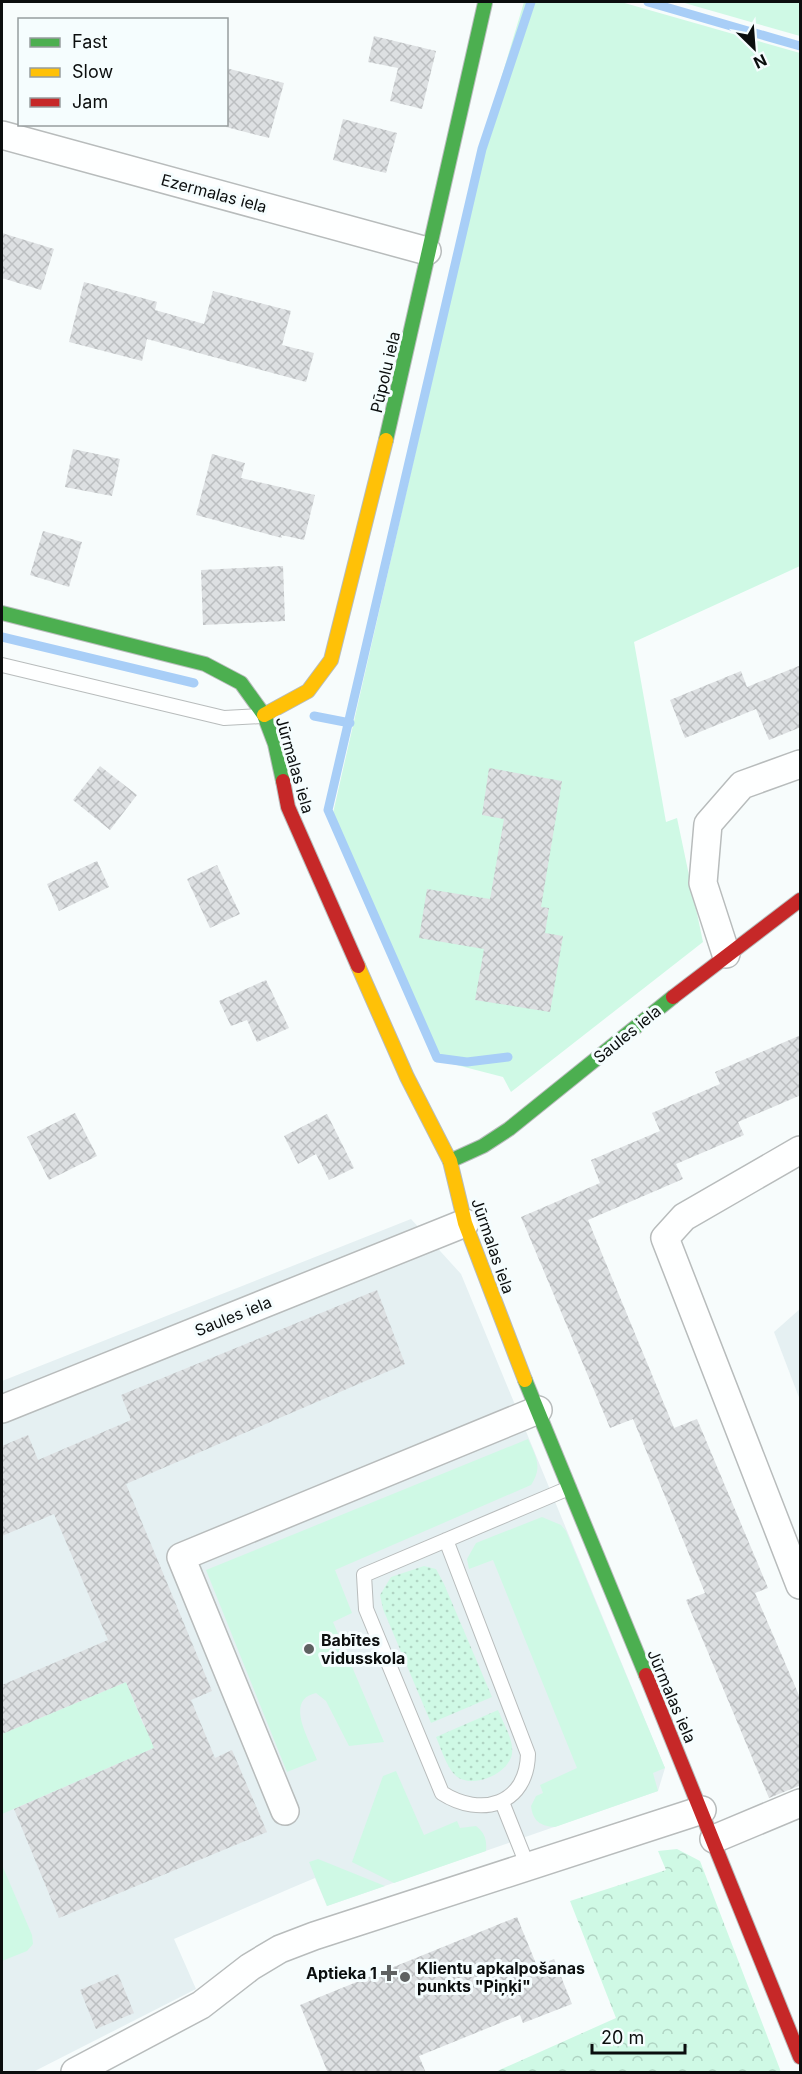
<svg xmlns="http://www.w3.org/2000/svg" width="802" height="2074" font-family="Inter,sans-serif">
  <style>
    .built { fill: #e5f0f2 }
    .grass { fill: #cff9e5 }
    .park { fill: url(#park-crowns) }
    .garden { fill: url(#garden-dots) }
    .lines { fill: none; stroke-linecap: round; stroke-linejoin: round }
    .stream { stroke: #a8cef7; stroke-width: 9 }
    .building { fill: url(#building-cross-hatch) }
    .lane-casing { stroke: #b8bcbc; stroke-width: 16 }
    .street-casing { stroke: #b8bcbc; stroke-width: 30 }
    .fast-casing { stroke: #b8bcbc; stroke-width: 16 }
    .slow-casing { stroke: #b8bcbc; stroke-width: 16 }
    .jam-casing { stroke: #b8bcbc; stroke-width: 16 }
    .lane { stroke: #feffff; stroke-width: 14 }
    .street { stroke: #feffff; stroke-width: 27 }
    .fast { stroke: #4caf50; stroke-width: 14 }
    .slow { stroke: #ffc107; stroke-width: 14 }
    .jam { stroke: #c62828; stroke-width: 14 }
    .poi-dot { fill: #5e6161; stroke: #f5fdfe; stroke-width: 2 }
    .labels { text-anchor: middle; stroke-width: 6; stroke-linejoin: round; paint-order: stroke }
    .street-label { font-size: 16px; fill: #0b0e0e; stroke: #f5fdfe }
    .poi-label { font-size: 16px; font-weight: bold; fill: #0b0e0e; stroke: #f5fdfe; text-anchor: start }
  </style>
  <defs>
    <pattern id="park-crowns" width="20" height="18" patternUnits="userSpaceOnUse" patternTransform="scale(1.5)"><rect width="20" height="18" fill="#cff9e5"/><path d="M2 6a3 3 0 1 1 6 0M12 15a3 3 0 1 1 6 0" fill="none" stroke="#b0d4c3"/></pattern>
    <pattern id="garden-dots" width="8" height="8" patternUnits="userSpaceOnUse" patternTransform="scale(1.5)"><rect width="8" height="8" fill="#cff9e5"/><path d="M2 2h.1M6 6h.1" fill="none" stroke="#b0d4c3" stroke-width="1.8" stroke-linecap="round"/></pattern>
    <pattern id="building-cross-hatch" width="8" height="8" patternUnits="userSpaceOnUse" patternTransform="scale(1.5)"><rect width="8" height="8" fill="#dde0e2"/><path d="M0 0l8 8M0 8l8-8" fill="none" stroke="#bcbfc1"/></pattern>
  </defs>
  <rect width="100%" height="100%" fill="#f7fcfc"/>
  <!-- built -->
  <g class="built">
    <path d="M 411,1219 L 461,1274 L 665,1768 L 658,1791 L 327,1906 L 315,1878 L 289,1889 L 174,1939 L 196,1989 L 33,2072 L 2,2072 L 2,1381 Z"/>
    <path d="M 800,1309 L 800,1400 L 774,1332 Z"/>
  </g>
  <!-- grass -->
  <g class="grass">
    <path d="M 524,2 L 621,2 L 800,53 L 800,566 L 634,642 L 666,822 L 677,818 L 703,942 L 511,1092 L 503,1077 L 445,1062 L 430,1051 L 333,813 L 500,82 Z"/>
    <path d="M 681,2 L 800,2 L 800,36 Z"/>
    <path d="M 528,1439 C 536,1457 543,1467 531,1485 L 335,1570 L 352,1613 L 333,1622 L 384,1742 L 349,1746 L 326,1701 L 316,1693 C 284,1700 309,1739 317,1760 L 287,1772 L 206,1570 Z"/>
    <path d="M 542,1517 L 561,1525 L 566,1531 L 665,1768 L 653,1773 L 658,1791 L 555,1827 C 540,1826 533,1821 531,1806 L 536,1796 L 543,1793 L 540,1785 L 577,1768 L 493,1560 L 469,1569 L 467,1559 L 476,1543 Z"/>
    <path d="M 126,1682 L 143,1724 L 161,1745 L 2,1814 L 2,1734 Z"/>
    <path d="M 396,1771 L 424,1835 L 457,1821 L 460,1828 L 476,1826 C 485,1833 487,1840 486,1851 L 394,1883 L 352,1862 L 383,1776 Z"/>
    <path d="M 318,1859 L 385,1886 L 327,1906 L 309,1862 Z"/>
    <path d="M 2,1865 L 32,1935 L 33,1944 L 27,1951 L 2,1961 Z"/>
  </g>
  <!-- park -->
  <path class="park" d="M 677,1849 L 700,1861 L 781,2072 L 495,2072 L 616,2018 L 570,1901 L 666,1870 L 658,1851 Z"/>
  <!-- garden -->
  <g class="garden">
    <path d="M 424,1566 L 436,1569 L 444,1584 L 492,1697 L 431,1723 L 383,1609 L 380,1595 L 391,1577 Z"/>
    <path d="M 498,1710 C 503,1723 514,1740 512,1754 C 508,1775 470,1790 455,1775 C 446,1766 441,1748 436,1737 Z"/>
  </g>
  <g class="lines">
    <!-- stream -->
    <g class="stream">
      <path d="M 648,2 L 800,46"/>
      <path d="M 2,637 L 194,683"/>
      <path d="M 314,716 L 350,723"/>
      <path d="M 508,1057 L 467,1062 L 437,1058 L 328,810 L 482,149 L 531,2"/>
    </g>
  </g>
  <!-- building -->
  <g class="building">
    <path d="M 374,36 L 436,51 L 422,109 L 390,101 L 398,68 L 368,62 Z"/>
    <path d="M 226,68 L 284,83 L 269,138 L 226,127 Z"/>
    <path d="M 343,119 L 397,133 L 386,173 L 333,160 Z"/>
    <path d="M 2,233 L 54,249 L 41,290 L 2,278 Z"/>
    <path d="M 84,282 L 157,302 L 155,310 L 204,324 L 213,291 L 291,311 L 282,345 L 314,353 L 306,382 L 147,339 L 142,361 L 69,342 Z"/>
    <path d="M 73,449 L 120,459 L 112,496 L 65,487 Z"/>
    <path d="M 212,454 L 245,463 L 241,478 L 315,495 L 304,540 L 281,535 L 282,538 L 196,515 Z"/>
    <path d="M 43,531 L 82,542 L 69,587 L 30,575 Z"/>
    <path d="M 283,566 L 285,621 L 203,625 L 201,570 Z"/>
    <path d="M 801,665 L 801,727 L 769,740 L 756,709 L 685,738 L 670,700 L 741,671 L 747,687 Z"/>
    <path d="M 100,766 L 137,795 L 110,830 L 73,800 Z"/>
    <path d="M 489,768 L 562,781 L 541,907 L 549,908 L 545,933 L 563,936 L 550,1012 L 475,1000 L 484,949 L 419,938 L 427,889 L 490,899 L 504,819 L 482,815 Z"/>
    <path d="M 97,861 L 109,887 L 59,911 L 47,884 Z"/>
    <path d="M 217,865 L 240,914 L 210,928 L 187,879 Z"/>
    <path d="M 266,980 L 289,1028 L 257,1042 L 247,1020 L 231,1026 L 219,1001 Z"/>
    <path d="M 801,1035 L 801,1095 L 738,1122 L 744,1135 L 676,1164 L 683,1179 L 588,1220 L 674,1428 L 697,1419 L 768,1588 L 755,1593 L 801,1700 L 801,1785 L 769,1798 L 686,1600 L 705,1593 L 633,1419 L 610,1428 L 521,1217 L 600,1183 L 591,1160 L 660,1131 L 652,1113 L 720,1084 L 715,1072 Z"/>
    <path d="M 75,1113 L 97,1156 L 49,1180 L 27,1137 Z"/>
    <path d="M 327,1114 L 354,1168 L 329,1180 L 316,1154 L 298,1164 L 284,1136 Z"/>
    <path d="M 377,1290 L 405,1364 L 126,1484 L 212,1691 L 191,1700 L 215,1758 L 232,1750 L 267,1832 L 59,1918 L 14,1809 L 154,1748 L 126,1682 L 2,1734 L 2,1685 L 108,1640 L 54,1514 L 2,1536 L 2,1446 L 28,1435 L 38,1460 L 131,1420 L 121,1395 Z"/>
    <path d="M 517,1917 L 537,1966 L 554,1959 L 572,2004 L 523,2023 L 520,2015 L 419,2056 L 426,2073 L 328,2073 L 300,2005 Z"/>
    <path d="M 118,1974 L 134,2013 L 96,2029 L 80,1990 Z"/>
  </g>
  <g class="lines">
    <defs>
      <g id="lane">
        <path d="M 2,665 L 224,718 L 262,716"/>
        <path d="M 446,1540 L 528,1754 C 527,1805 481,1818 442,1793 L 366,1609 L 364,1575 L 569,1488"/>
        <path d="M 502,1802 L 528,1867"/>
      </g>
      <g id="street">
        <path d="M 2,135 L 427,251"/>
        <path d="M 726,954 L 703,883 L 708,824 L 742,785 L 800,764"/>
        <path d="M 800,1150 L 684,1217 L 665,1238 L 800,1585"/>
        <path d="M 2,1409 L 465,1223"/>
        <path d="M 285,1811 L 181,1557 L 538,1410"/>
        <path d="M 714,1839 L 800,1803"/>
        <path d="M 75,2072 L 201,2005 L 250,1967 L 280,1949 L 314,1936 L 702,1810"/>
      </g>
      <g id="fast">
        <path d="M 386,440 L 485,3"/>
        <path d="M 2,613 L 205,664 L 241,683 L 264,715 L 275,744 L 283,781"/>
        <path d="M 450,1161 L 483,1146 L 509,1129 L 673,997"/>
        <path d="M 525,1380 L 646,1675"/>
      </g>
      <g id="slow">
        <path d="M 264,715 L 308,691 L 331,660 L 386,440"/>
        <path d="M 358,966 L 407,1077 L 450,1161 L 465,1223 L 525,1380"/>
      </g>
      <g id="jam">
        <path d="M 283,781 L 288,807 L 358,966"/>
        <path d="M 673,997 L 800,900"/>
        <path d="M 646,1675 L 800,2057"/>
      </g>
    </defs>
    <!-- lane casing -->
    <use href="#lane" class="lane-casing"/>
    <!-- street casing -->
    <use href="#street" class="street-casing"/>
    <!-- fast casing -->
    <use href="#fast" class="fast-casing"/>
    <!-- slow casing -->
    <use href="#slow" class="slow-casing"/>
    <!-- jam casing -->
    <use href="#jam" class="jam-casing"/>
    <!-- lane -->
    <use href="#lane" class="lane"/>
    <!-- street -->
    <use href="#street" class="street"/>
    <!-- fast -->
    <use href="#fast" class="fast"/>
    <!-- slow -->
    <use href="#slow" class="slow"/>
    <!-- jam -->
    <use href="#jam" class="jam"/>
  </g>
  <!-- markers -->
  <g class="poi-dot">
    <circle cx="309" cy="1649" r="6"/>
    <path d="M386 1964h6v6h6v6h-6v6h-6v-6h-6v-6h6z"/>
    <circle cx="405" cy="1977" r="6"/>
  </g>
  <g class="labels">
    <!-- street labels -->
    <g class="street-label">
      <text transform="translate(214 193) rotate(15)" y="6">Ezermalas iela</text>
      <text transform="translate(385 372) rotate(-77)" y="6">Pūpolu iela</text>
      <text transform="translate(295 765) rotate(74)" y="6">Jūrmalas iela</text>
      <text transform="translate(627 1034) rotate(-39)" y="6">Saules iela</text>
      <text transform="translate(493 1246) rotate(71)" y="6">Jūrmalas iela</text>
      <text transform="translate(233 1316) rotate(-22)" y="6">Saules iela</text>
      <text transform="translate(672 1696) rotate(67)" y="6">Jūrmalas iela</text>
    </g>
    <!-- poi labels -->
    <g class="poi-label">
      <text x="321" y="1646">Babītes<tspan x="321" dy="18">vidusskola</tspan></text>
      <text x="417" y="1974">Klientu apkalpošanas<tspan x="417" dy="18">punkts "Piņķi"</tspan></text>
      <text x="377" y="1979" text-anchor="end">Aptieka 1</text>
    </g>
  </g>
  <!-- border -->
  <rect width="802" height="2074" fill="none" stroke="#0b0e0e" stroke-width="6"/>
  <!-- legend -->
  <rect x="18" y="18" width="210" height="108" fill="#f5fdfe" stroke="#979d9e" stroke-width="1.5"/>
  <rect x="30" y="38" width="30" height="9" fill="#4caf50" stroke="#979d9e" stroke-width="1.5"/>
  <text x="72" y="48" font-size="18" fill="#0b0e0e">Fast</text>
  <rect x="30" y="68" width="30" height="9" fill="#ffc107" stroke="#979d9e" stroke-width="1.5"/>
  <text x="72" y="78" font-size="18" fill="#0b0e0e">Slow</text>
  <rect x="30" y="98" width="30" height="9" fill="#c62828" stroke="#979d9e" stroke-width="1.5"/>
  <text x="72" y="108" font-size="18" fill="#0b0e0e">Jam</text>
  <!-- north arrow -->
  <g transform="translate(754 48) rotate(155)" stroke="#f5fdfe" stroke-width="4.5" paint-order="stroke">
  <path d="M0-4.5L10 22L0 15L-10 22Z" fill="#0b0e0e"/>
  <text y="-9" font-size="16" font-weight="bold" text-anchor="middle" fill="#0b0e0e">N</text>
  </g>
  <!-- scale -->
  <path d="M592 2044v9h93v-9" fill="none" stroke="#0b0e0e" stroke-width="3"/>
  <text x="601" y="2044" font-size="18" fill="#0b0e0e" stroke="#f5fdfe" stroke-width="4.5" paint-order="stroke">20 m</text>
</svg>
